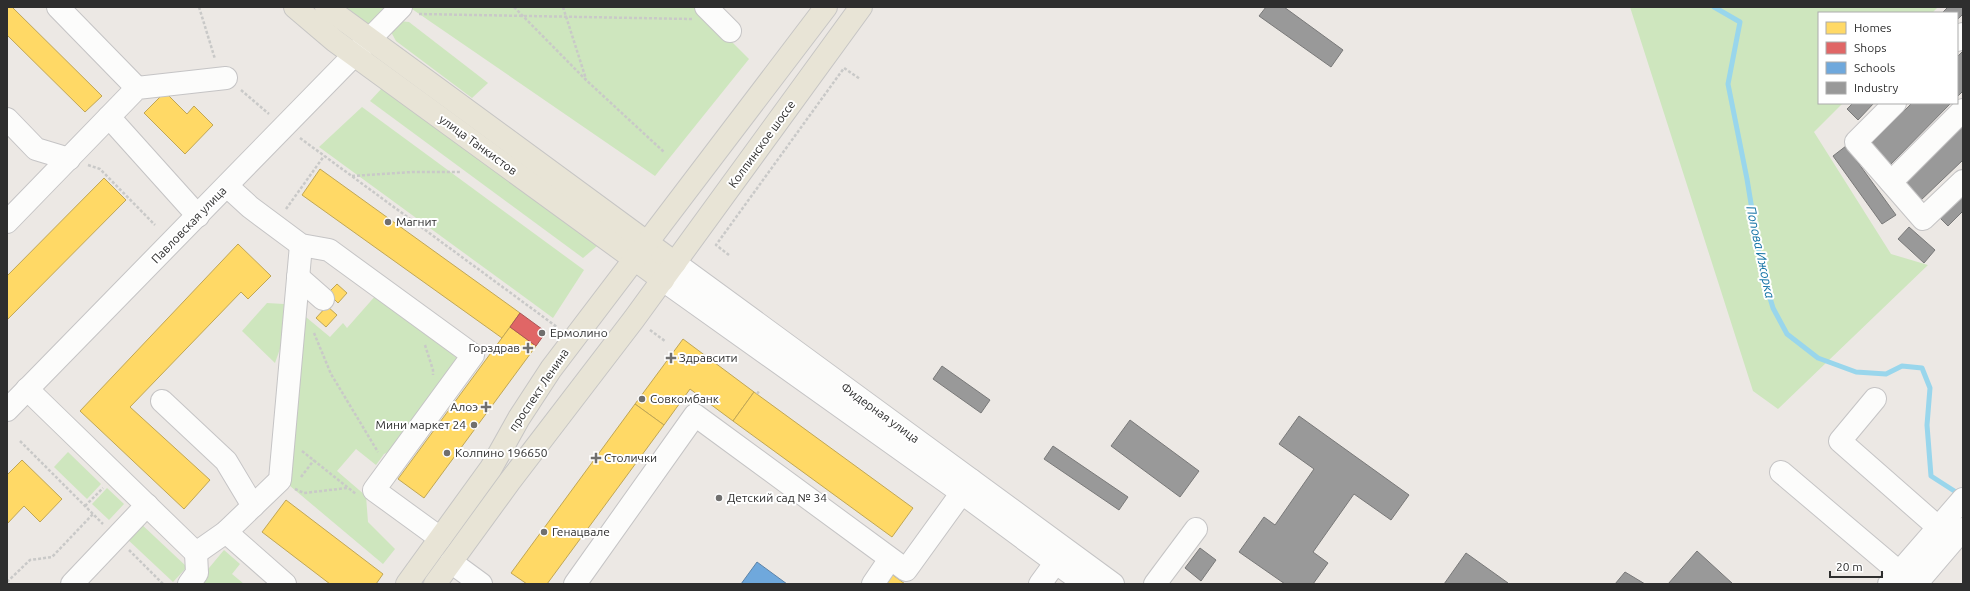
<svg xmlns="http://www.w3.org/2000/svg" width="1970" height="591" font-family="Ubuntu,sans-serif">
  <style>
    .green { fill: #cee6be }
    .homes { fill: #ffd966; stroke: #c0a655 }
    .shops { fill: #e06666; stroke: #ab5555 }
    .schools { fill: #6fa8dc; stroke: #5c83a8 }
    .industry { fill: #999; stroke: #797979 }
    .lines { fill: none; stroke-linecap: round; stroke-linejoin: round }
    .stream { stroke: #99d6ec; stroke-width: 5 }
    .minor-casing { stroke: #c5c4c5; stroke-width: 24 }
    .major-casing { stroke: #c6c5c4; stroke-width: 24 }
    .path { stroke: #c9c9c8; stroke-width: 2.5; stroke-dasharray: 3 2; stroke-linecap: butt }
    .minor { stroke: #fcfcfb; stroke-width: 22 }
    .major { stroke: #e8e4d6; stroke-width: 22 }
    .poi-dot { fill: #706f6e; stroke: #fff; stroke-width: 1.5 }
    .labels { text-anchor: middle; stroke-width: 4; stroke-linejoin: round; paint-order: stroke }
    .street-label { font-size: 12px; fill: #2e2e2e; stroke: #fff }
    .poi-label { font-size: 12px; fill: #2e2e2e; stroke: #fff; text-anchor: start }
    .water-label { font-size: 13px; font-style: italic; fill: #0d6fa3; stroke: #fff }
  </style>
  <rect width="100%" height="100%" fill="#ece8e4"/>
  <!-- green -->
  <g class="green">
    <path d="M 346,7 L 388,7 L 372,27 Z"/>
    <path d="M 414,7 L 697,7 L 749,59 L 655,176 L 412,9 Z"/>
    <path d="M 1630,7 L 1938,7 L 1932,13 L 1819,13 L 1819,103 L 1843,103 L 1814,132 L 1891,254 L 1928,265 L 1778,409 L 1753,391 Z"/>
    <path d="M 399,21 L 409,22 L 488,83 L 472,98 L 396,41 L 391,32 Z"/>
    <path d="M 383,87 L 597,246 L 583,258 L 370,101 Z"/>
    <path d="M 362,107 L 584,270 L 553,318 L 319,147 Z"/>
    <path d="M 377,294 L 458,359 L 393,450 L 384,454 L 376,465 L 356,449 L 337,471 L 366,496 L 368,522 L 395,549 L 383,564 L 283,480 L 301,313 L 330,337 L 343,323 L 347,328 Z"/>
    <path d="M 267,303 L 284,304 L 281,346 L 275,363 L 242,331 Z"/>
    <path d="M 68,452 L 101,484 L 87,499 L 54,467 Z"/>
    <path d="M 107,488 L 124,504 L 109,520 L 92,504 Z"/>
    <path d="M 139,522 L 187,567 L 173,582 L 125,537 Z"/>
    <path d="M 224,550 L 240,564 L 232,574 L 244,584 L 204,584 L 199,580 Z"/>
  </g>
  <!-- homes -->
  <g class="homes">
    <path d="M 7,7 L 12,7 L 102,96 L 85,112 L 7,35 Z"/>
    <path d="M 165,92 L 187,114 L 194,106 L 213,125 L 185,154 L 144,113 Z"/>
    <path d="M 320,169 L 520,313 L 502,338 L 302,195 Z"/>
    <path d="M 104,178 L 126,200 L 7,320 L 7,276 Z"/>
    <path d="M 238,244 L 271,276 L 248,299 L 241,292 L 130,407 L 210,480 L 184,509 L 80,411 Z"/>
    <path d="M 337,284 L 347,293 L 338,303 L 328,293 Z"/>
    <path d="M 327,306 L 337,315 L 326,327 L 316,318 Z"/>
    <path d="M 510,327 L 536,346 L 424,498 L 398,479 Z"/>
    <path d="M 683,339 L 754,392 L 733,421 L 690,389 L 664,425 L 635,404 Z"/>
    <path d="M 754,392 L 913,508 L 892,537 L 733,421 Z"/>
    <path d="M 635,404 L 664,425 L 547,584 L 527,584 L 511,573 Z"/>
    <path d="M 22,460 L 62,499 L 40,522 L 24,506 L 7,524 L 7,475 Z"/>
    <path d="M 286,500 L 383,574 L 376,584 L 330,584 L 262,532 Z"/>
    <path d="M 889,572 L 905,584 L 881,584 Z"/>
  </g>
  <!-- shops -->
  <path class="shops" d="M 520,313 L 546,332 L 536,346 L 510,327 Z"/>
  <!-- schools -->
  <path class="schools" d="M 757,562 L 787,584 L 741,584 Z"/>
  <!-- industry -->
  <g class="industry">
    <path d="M 1266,7 L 1284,7 L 1343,50 L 1331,67 L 1259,16 Z"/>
    <path d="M 1948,7 L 1963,7 L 1963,14 L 1957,20 L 1957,13 L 1942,13 Z"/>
    <path d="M 1963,51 L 1963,91 L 1957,97 L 1957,57 Z"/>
    <path d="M 1853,103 L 1874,103 L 1858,120 L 1847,109 Z"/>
    <path d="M 1912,103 L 1951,103 L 1886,169 L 1866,149 Z"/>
    <path d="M 1963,124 L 1963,160 L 1920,201 L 1902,183 Z"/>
    <path d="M 1846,146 L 1896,215 L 1882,224 L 1833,156 Z"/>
    <path d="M 1963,194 L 1963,211 L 1948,226 L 1939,217 Z"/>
    <path d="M 1909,227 L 1935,250 L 1924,263 L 1898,239 Z"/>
    <path d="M 942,366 L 990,400 L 981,413 L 933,379 Z"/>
    <path d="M 1299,416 L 1409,495 L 1391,520 L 1354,494 L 1313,552 L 1328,563 L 1313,584 L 1285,584 L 1239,552 L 1264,517 L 1275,525 L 1314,469 L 1279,444 Z"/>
    <path d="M 1130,420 L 1199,471 L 1180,497 L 1111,446 Z"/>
    <path d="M 1053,446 L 1128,497 L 1119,510 L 1044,459 Z"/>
    <path d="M 1200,548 L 1216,560 L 1201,581 L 1185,568 Z"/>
    <path d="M 1697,551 L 1733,584 L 1668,584 Z"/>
    <path d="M 1466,553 L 1508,583 L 1507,584 L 1444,584 Z"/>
    <path d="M 1625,572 L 1645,584 L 1615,584 Z"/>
  </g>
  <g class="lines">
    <!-- stream -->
    <path class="stream" d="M 1714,7 L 1740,22 L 1728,84 L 1747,179 L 1762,271 L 1773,308 L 1787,334 L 1818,358 L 1856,372 L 1886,374 L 1902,366 L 1922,368 L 1930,388 L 1927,425 L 1931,476 L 1959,494"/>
    <defs>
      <g id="minor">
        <path d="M 58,7 L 137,88"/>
        <path d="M 706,7 L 730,31"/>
        <path d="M 1957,40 L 1963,34"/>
        <path d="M 1895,103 L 1856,142 L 1923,219 L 1963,181"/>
        <path d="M 109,117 L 198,216"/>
        <path d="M 7,119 L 36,149 L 69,159"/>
        <path d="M 1891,182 L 1963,110"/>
        <path d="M 227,186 L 250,207 L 301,245 L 329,250 L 473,355 L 374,490 L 440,538"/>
        <path d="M 7,222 L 137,88 L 226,78"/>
        <path d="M 675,263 L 1113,584"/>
        <path d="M 298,277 L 323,299"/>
        <path d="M 663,280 L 962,493 L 1085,584"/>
        <path d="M 27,389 L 196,553 L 226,532 L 280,480 L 301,245"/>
        <path d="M 1875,399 L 1840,441 L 1939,528"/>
        <path d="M 162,401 L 226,461 L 253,506"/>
        <path d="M 7,410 L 401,7"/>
        <path d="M 1781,472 L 1913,584"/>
        <path d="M 226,532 L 285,584"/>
        <path d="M 451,562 L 481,584"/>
        <path d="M 72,584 L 147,505"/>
        <path d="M 189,584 L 197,573 L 196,553"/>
        <path d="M 575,584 L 695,415 L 906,570 L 971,480"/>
        <path d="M 873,584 L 890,559"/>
        <path d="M 1040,584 L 1064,551"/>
        <path d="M 1155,584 L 1196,529"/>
        <path d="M 1889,584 L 1963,499"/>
        <path d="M 1916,584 L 1963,529"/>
      </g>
      <g id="major">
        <path d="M 295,7 L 335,41 L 663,280"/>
        <path d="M 326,7 L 675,263"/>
        <path d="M 407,584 L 491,468 L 519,418 L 551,369 L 826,7"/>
        <path d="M 435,584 L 510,481 L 634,319 L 861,7"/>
      </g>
    </defs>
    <!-- minor casing -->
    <use href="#minor" class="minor-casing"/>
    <!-- major casing -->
    <use href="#major" class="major-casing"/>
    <!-- path -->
    <g class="path">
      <path d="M 199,7 L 215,59"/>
      <path d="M 514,7 L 586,80 L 664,152"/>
      <path d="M 563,7 L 586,79"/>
      <path d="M 419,14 L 692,19"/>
      <path d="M 241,90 L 269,114"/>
      <path d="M 300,138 L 557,327"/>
      <path d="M 88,165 L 100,169 L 155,225"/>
      <path d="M 352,176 L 412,172 L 460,172"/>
      <path d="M 286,209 L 324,156"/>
      <path d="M 729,255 L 716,245 L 844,68 L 860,79"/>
      <path d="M 650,330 L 665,341"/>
      <path d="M 314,333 L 331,374 L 378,452"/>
      <path d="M 425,345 L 433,370 L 433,375"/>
      <path d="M 757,394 L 760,390"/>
      <path d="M 20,441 L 103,524"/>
      <path d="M 302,451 L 356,494"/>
      <path d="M 301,477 L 314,460"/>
      <path d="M 295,489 L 304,493 L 347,488"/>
      <path d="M 85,506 L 103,488"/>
      <path d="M 129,550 L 163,584"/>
      <path d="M 7,582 L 30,560 L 52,557 L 93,514"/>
    </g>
    <!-- minor -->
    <use href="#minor" class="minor"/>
    <!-- major -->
    <use href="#major" class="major"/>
  </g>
  <!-- markers -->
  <g class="poi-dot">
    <circle cx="388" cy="222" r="4"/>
    <circle cx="542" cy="333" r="4"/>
    <path d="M526 342h4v4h4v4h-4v4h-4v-4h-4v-4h4z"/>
    <path d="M669 352h4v4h4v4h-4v4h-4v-4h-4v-4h4z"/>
    <circle cx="642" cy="399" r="4"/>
    <path d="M484 401h4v4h4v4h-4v4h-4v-4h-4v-4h4z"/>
    <circle cx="474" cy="425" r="4"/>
    <circle cx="447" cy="453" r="4"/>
    <path d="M594 452h4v4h4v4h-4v4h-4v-4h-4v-4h4z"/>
    <circle cx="719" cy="498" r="4"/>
    <circle cx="544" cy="532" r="4"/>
  </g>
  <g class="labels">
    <!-- street labels -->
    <g class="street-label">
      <text transform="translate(762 144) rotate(-54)" y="4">Колпинское шоссе</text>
      <text transform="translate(478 145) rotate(36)" y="4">улица Танкистов</text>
      <text transform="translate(189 225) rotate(-46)" y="4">Павловская улица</text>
      <text transform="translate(539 390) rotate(-56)" y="4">проспект Ленина</text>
      <text transform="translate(880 413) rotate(36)" y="4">Фидерная улица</text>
    </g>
    <!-- poi labels -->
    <g class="poi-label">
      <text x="396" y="226">Магнит</text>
      <text x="550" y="337">Ермолино</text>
      <text x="520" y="352" text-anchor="end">Горздрав</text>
      <text x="679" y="362">Здравсити</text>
      <text x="650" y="403">Совкомбанк</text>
      <text x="478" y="411" text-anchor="end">Алоэ</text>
      <text x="466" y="429" text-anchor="end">Мини маркет 24</text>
      <text x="455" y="457">Колпино 196650</text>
      <text x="604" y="462">Столички</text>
      <text x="727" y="502">Детский сад № 34</text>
      <text x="552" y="536">Генацвале</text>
    </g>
    <!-- water labels -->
    <g class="water-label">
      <text transform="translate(1761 252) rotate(78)" y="5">Попова Ижорка</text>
    </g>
  </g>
  <!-- border -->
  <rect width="1970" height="591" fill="none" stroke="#2e2e2e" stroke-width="16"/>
  <!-- legend -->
  <rect x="1818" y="12" width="140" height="92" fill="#ffffff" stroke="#ababab"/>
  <rect x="1826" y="22" width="20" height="12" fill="#ffd966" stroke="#ababab"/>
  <text x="1854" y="32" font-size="12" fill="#2e2e2e">Homes</text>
  <rect x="1826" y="42" width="20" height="12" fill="#e06666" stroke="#ababab"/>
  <text x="1854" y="52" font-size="12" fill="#2e2e2e">Shops</text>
  <rect x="1826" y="62" width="20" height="12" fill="#6fa8dc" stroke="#ababab"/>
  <text x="1854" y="72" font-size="12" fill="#2e2e2e">Schools</text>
  <rect x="1826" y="82" width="20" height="12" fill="#999999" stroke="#ababab"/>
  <text x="1854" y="92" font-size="12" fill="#2e2e2e">Industry</text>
  <!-- scale -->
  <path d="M1830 571v6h52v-6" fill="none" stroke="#2e2e2e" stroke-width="2"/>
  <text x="1836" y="571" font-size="12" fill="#2e2e2e" stroke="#ffffff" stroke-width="3" paint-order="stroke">20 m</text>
</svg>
